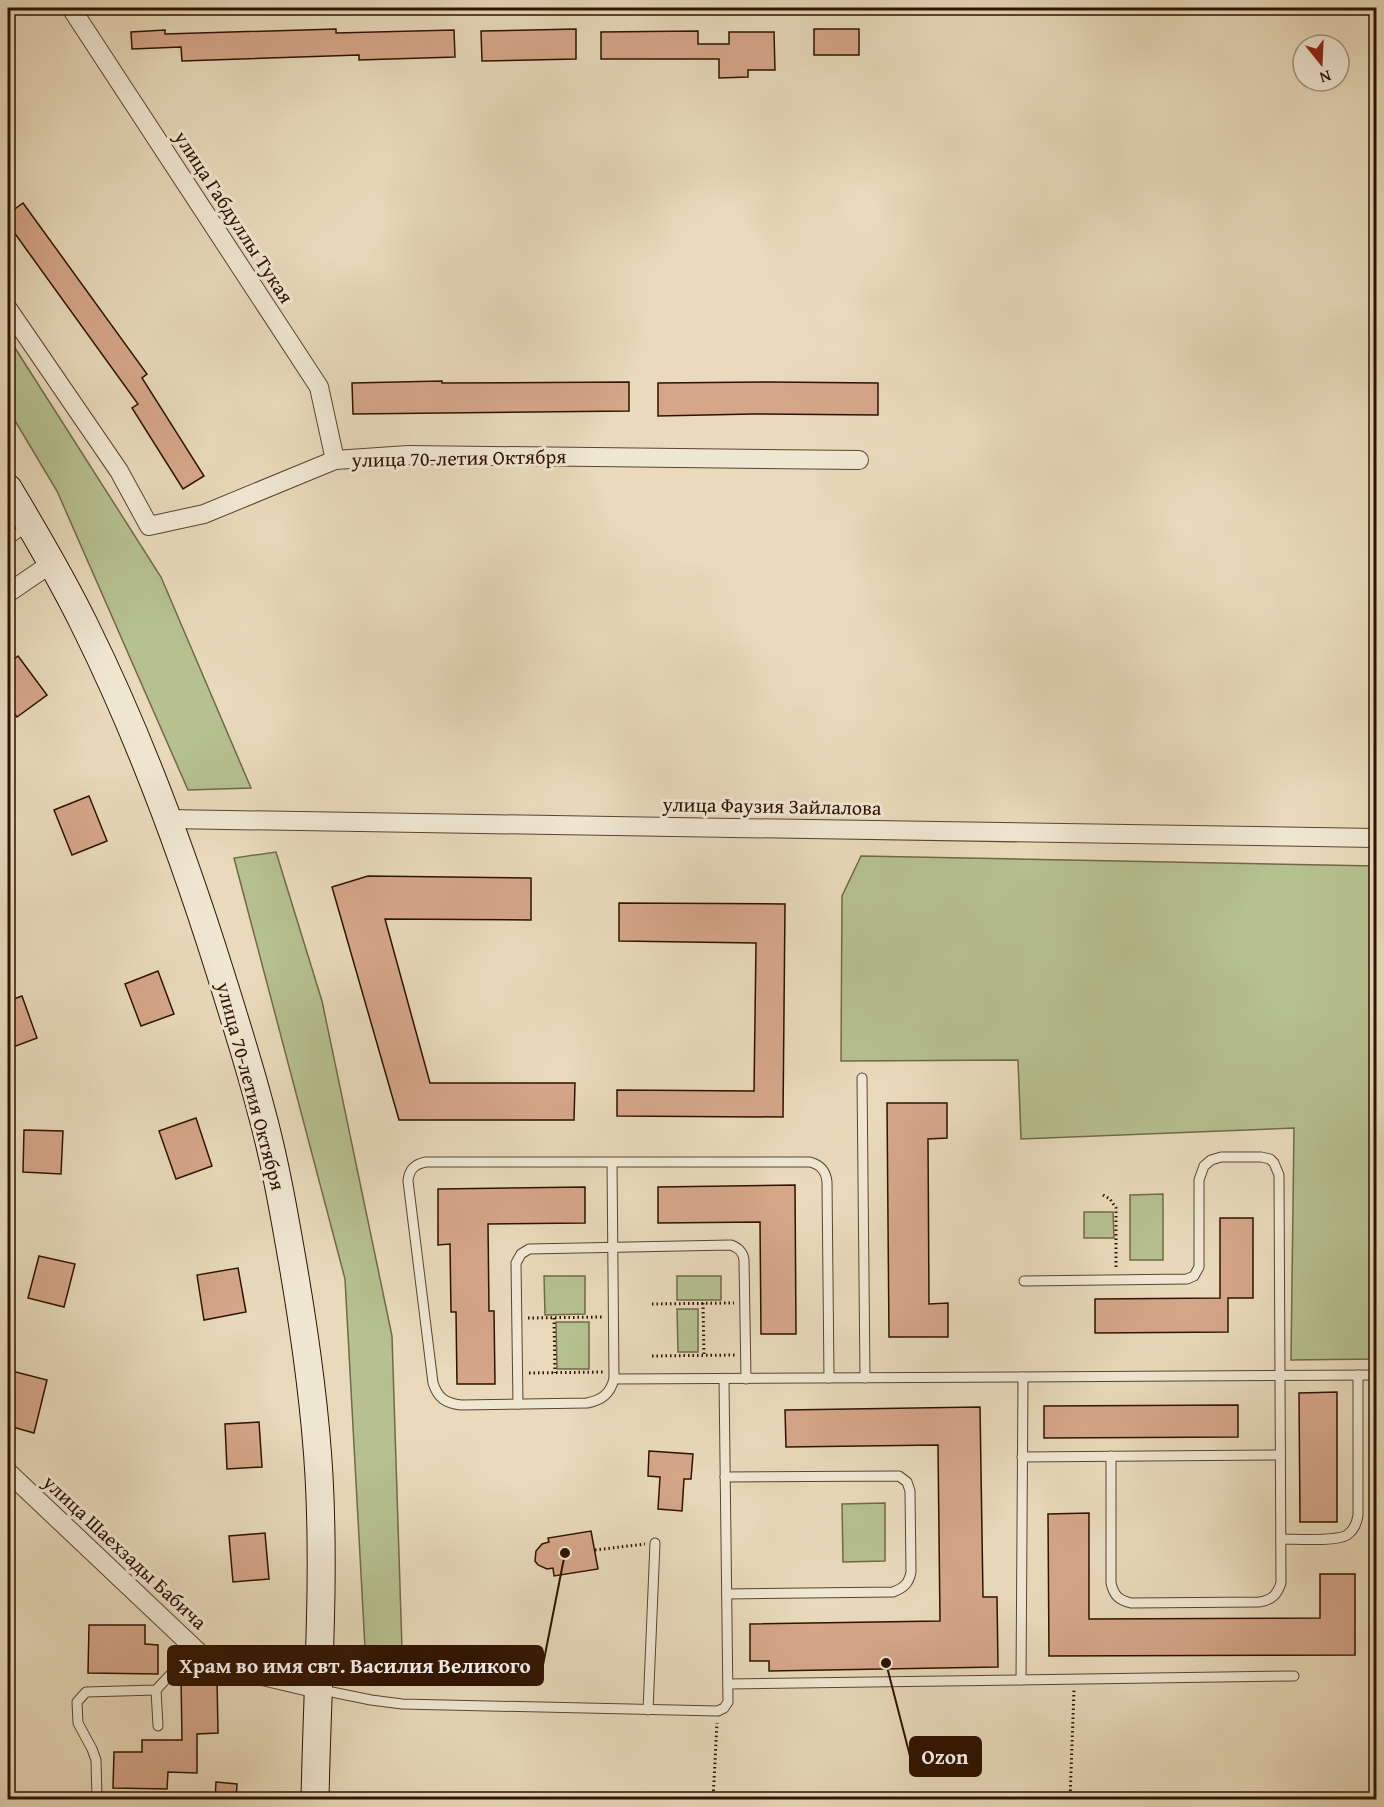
<svg xmlns="http://www.w3.org/2000/svg" width="1384" height="1807" font-family="'Gentium Book Plus',serif">
  <style>
    .green { fill: #b6c090; stroke: #726948; stroke-width: 1.5 }
    .building { fill: #d6a68a; stroke: #2e1200; stroke-width: 1.5 }
    .lines { fill: none; stroke-linecap: round; stroke-linejoin: round }
    .lane-casing { stroke: #5c442f; stroke-width: 11 }
    .street-casing { stroke: #5c442f; stroke-width: 20 }
    .secondary-casing { stroke: #2e1200; stroke-width: 29 }
    .path { stroke: #2e1200; stroke-width: 3; stroke-dasharray: 1.5 3; stroke-linecap: butt }
    .lane { stroke: #f0e7d3; stroke-width: 9 }
    .street { stroke: #f0e7d3; stroke-width: 18 }
    .secondary { stroke: #f0e7d3; stroke-width: 27 }
    .labels { text-anchor: middle; stroke-width: 6; stroke-linejoin: round; paint-order: stroke }
    .street-label { font-size: 20px; fill: #2e1200; stroke: #f0e7d3 }
    .leader { fill: none; stroke: #2e1200; stroke-width: 2 }
    .callout-dot { fill: #2e1200; stroke: #f0e7d3; stroke-width: 2 }
    .callout { fill: #2e1200; stroke: #2e1200; stroke-width: 2 }
    .callout-label { font-size: 21px; text-anchor: middle; font-weight: bold; fill: #fff }
  </style>
  <rect width="100%" height="100%" fill="#e8dabb"/>
  <filter id="stains"><feTurbulence type="fractalNoise" baseFrequency=".00333" numOctaves="4"/><feColorMatrix values="0 0 0 0 .2 0 0 0 0 .09 0 0 0 0 .02 0 0 0 .5 -.17"/></filter>
  <radialGradient id="worn" r=".72"><stop offset=".6" stop-color="#630" stop-opacity="0"/><stop offset="1" stop-color="#630" stop-opacity=".3"/></radialGradient>
  <!-- green -->
  <g class="green">
    <path d="M 8,337 L 161,577 L 251,788 L 188,790 L 57,491 L 8,409 Z"/>
    <path d="M 276,852 L 322,1001 L 392,1336 L 402,1649 L 365,1648 L 345,1279 L 234,858 Z"/>
    <path d="M 861,856 L 1376,866 L 1376,1359 L 1291,1360 L 1294,1128 L 1021,1139 L 1018,1060 L 841,1061 L 842,896 Z"/>
    <path d="M 1163,1194 L 1163,1260 L 1130,1260 L 1130,1195 Z"/>
    <path d="M 1084,1212 L 1113,1212 L 1114,1238 L 1084,1238 Z"/>
    <path d="M 544,1276 L 585,1276 L 585,1314 L 545,1315 Z"/>
    <rect x="677" y="1276" width="44" height="24"/>
    <path d="M 677,1309 L 698,1309 L 698,1352 L 678,1352 Z"/>
    <path d="M 556,1322 L 589,1322 L 589,1369 L 557,1369 Z"/>
    <path d="M 885,1503 L 885,1561 L 843,1562 L 842,1504 Z"/>
  </g>
  <!-- building -->
  <g class="building">
    <path d="M 336,29 L 336,33 L 454,30 L 455,57 L 359,60 L 359,55 L 182,61 L 181,47 L 132,49 L 131,32 L 165,30 L 165,34 Z"/>
    <path d="M 576,29 L 576,59 L 482,61 L 481,31 Z"/>
    <rect x="814" y="29" width="45" height="26"/>
    <path d="M 698,31 L 698,44 L 729,44 L 729,32 L 774,32 L 775,70 L 748,70 L 748,77 L 719,78 L 719,59 L 601,59 L 601,32 Z"/>
    <path d="M 23,203 L 147,374 L 142,378 L 204,476 L 183,489 L 132,408 L 138,404 L 8,224 L 8,214 Z"/>
    <path d="M 442,381 L 442,383 L 629,382 L 629,411 L 353,414 L 352,383 Z"/>
    <path d="M 769,382 L 878,383 L 878,415 L 753,414 L 658,416 L 658,383 Z"/>
    <path d="M 18,656 L 47,695 L 17,717 L 8,705 L 8,664 Z"/>
    <path d="M 89,796 L 107,841 L 72,855 L 54,810 Z"/>
    <path d="M 368,876 L 531,878 L 531,920 L 385,919 L 430,1083 L 575,1083 L 574,1120 L 399,1120 L 332,887 Z"/>
    <path d="M 619,903 L 785,904 L 783,1117 L 617,1116 L 617,1090 L 754,1091 L 756,943 L 619,941 Z"/>
    <path d="M 158,971 L 174,1014 L 141,1026 L 125,984 Z"/>
    <path d="M 22,996 L 37,1038 L 8,1049 L 8,1001 Z"/>
    <path d="M 887,1103 L 947,1103 L 947,1138 L 928,1139 L 929,1304 L 948,1303 L 948,1337 L 889,1337 Z"/>
    <path d="M 196,1118 L 212,1166 L 176,1179 L 159,1131 Z"/>
    <path d="M 24,1130 L 63,1131 L 61,1174 L 23,1172 Z"/>
    <path d="M 795,1185 L 796,1334 L 761,1334 L 760,1222 L 658,1223 L 658,1187 Z"/>
    <path d="M 585,1187 L 585,1223 L 488,1224 L 489,1311 L 494,1311 L 495,1384 L 457,1384 L 456,1312 L 451,1312 L 450,1244 L 438,1245 L 438,1189 Z"/>
    <path d="M 1220,1218 L 1253,1218 L 1253,1298 L 1228,1298 L 1228,1332 L 1095,1333 L 1095,1299 L 1220,1298 Z"/>
    <path d="M 39,1256 L 75,1264 L 64,1307 L 28,1298 Z"/>
    <path d="M 238,1268 L 246,1312 L 204,1320 L 197,1275 Z"/>
    <path d="M 8,1370 L 47,1380 L 34,1433 L 9,1426 L 11,1418 L 8,1417 Z"/>
    <path d="M 1337,1392 L 1337,1522 L 1300,1522 L 1299,1393 Z"/>
    <path d="M 1238,1405 L 1238,1437 L 1044,1438 L 1044,1406 Z"/>
    <path d="M 980,1407 L 983,1597 L 997,1597 L 998,1667 L 769,1671 L 769,1661 L 750,1661 L 750,1624 L 940,1621 L 938,1445 L 786,1447 L 785,1410 Z"/>
    <path d="M 259,1422 L 262,1467 L 227,1469 L 225,1424 Z"/>
    <path d="M 649,1451 L 693,1454 L 691,1479 L 684,1479 L 682,1511 L 658,1509 L 660,1477 L 648,1476 Z"/>
    <path d="M 1089,1513 L 1089,1619 L 1320,1618 L 1320,1574 L 1355,1574 L 1355,1655 L 1049,1656 L 1048,1514 Z"/>
    <path d="M 591,1531 L 598,1569 L 554,1576 L 553,1568 L 547,1569 L 538,1565 L 535,1561 L 536,1551 L 542,1544 L 549,1542 L 548,1538 Z"/>
    <path d="M 265,1533 L 269,1579 L 233,1582 L 229,1536 Z"/>
    <path d="M 89,1625 L 145,1625 L 145,1644 L 158,1645 L 158,1674 L 88,1673 Z"/>
    <path d="M 181,1678 L 217,1678 L 218,1733 L 197,1734 L 197,1773 L 168,1772 L 167,1789 L 113,1788 L 114,1752 L 142,1752 L 142,1740 L 182,1740 Z"/>
    <path d="M 216,1782 L 237,1784 L 236,1800 L 215,1799 Z"/>
  </g>
  <g class="lines">
    <defs>
      <g id="lane">
        <path d="M 8,540 L 28,526"/>
        <path d="M 862,1078 L 865,1378"/>
        <path d="M 612,1162 L 614,1379 C 610,1394 602,1400 587,1403 L 461,1405 C 445,1403 438,1398 433,1383 L 408,1181 C 409,1170 414,1164 426,1162 L 810,1162 C 821,1165 826,1171 827,1182 L 829,1378"/>
        <path d="M 1024,1281 L 1187,1279 L 1194,1276 L 1199,1267 L 1199,1180 L 1204,1166 L 1211,1160 L 1221,1157 L 1261,1157 L 1270,1159 L 1274,1163 L 1279,1175 L 1281,1583 C 1277,1595 1272,1600 1259,1602 L 1131,1603 C 1119,1600 1114,1596 1111,1583 L 1111,1456"/>
        <path d="M 614,1379 L 1376,1375"/>
        <path d="M 518,1404 L 516,1263 L 521,1254 L 529,1249 L 731,1245 C 739,1248 743,1252 744,1260 L 746,1379"/>
        <path d="M 1022,1457 L 1280,1455"/>
        <path d="M 725,1477 L 899,1476 L 907,1482 L 910,1491 L 911,1572 C 909,1583 904,1588 893,1592 L 727,1594"/>
        <path d="M 1281,1539 C 1296,1539 1335,1542 1347,1535 C 1354,1530 1357,1523 1358,1515 L 1358,1375"/>
        <path d="M 1021,1680 L 1023,1377"/>
        <path d="M 728,1684 L 1294,1676"/>
        <path d="M 156,1690 L 158,1726"/>
        <path d="M 322,1690 L 371,1700 L 402,1704 L 718,1711 L 724,1708 L 728,1702 L 724,1379"/>
        <path d="M 648,1710 L 655,1543"/>
        <path d="M 137,1799 L 97,1798 L 96,1760 L 92,1749 L 78,1723 L 77,1702 L 86,1692 L 156,1690 L 194,1649"/>
      </g>
      <g id="street">
        <path d="M 71,8 L 319,387 L 335,460"/>
        <path d="M 8,309 L 119,471 L 149,526 L 204,514 L 335,460 L 408,455 L 859,460"/>
        <path d="M 8,593 L 52,563"/>
        <path d="M 167,819 L 1376,838"/>
        <path d="M 8,1472 L 211,1664 L 318,1689"/>
      </g>
      <path id="secondary" d="M 8,488 C 35,533 62,579 85,626 C 140,737 183,854 220,972 C 234,1017 249,1064 261,1110 C 275,1161 284,1213 293,1265 C 305,1335 315,1405 319,1476 C 325,1584 317,1692 315,1800"/>
    </defs>
    <!-- lane casing -->
    <use href="#lane" class="lane-casing"/>
    <!-- street casing -->
    <use href="#street" class="street-casing"/>
    <!-- secondary casing -->
    <use href="#secondary" class="secondary-casing"/>
    <!-- path -->
    <g class="path">
      <path d="M 1103,1195 L 1110,1199 L 1116,1208 L 1116,1268"/>
      <path d="M 703,1303 L 704,1355"/>
      <path d="M 652,1304 L 734,1303"/>
      <path d="M 528,1318 L 603,1317"/>
      <path d="M 554,1318 L 555,1373"/>
      <path d="M 652,1356 L 735,1355"/>
      <path d="M 529,1373 L 604,1372"/>
      <path d="M 595,1550 L 645,1544"/>
      <path d="M 713,1800 L 717,1723"/>
      <path d="M 1070,1800 L 1074,1690"/>
    </g>
    <!-- lane -->
    <use href="#lane" class="lane"/>
    <!-- street -->
    <use href="#street" class="street"/>
    <!-- secondary -->
    <use href="#secondary" class="secondary"/>
  </g>
  <g class="labels">
    <!-- street labels -->
    <g class="street-label">
      <text transform="translate(234 217) rotate(57)" y="7">улица Габдуллы Тукая</text>
      <text transform="translate(459 458) rotate(-1)" y="7">улица 70-летия Октября</text>
      <text transform="translate(772 806) rotate(1)" y="7">улица Фаузия Зайлалова</text>
      <text transform="translate(251 1086) rotate(75)" y="7">улица 70-летия Октября</text>
      <text transform="translate(125 1552) rotate(43)" y="7">улица Шаехзады Бабича</text>
    </g>
  </g>
  <!-- callouts -->
  <path class="leader" d="M565 1553L543 1665M886 1663L910 1756"/>
  <g class="callout-dot">
    <circle cx="565" cy="1553" r="6"/>
    <circle cx="886" cy="1663" r="6"/>
  </g>
  <g class="callout">
    <rect x="168" y="1646" width="375" height="39" rx="6"/>
    <rect x="910" y="1737" width="71" height="39" rx="6"/>
  </g>
  <g class="callout-label">
    <text x="355" y="1673">Храм во имя свт. Василия Великого</text>
    <text x="945" y="1764">Ozon</text>
  </g>
  <!-- margin -->
  <rect width="1384" height="1807" fill="none" stroke="#e8dabb" stroke-width="30"/>
  <rect x="9" y="9" width="1366" height="1789" fill="none" stroke="#2e1200" stroke-width="3"/>
  <rect x="15" y="15" width="1354" height="1777" fill="none" stroke="#2e1200" stroke-width="1.5"/>
  <!-- north arrow -->
  <g transform="translate(1321 63) rotate(162)"><circle r="28" fill="#f0e7d3" stroke="#a2927f" stroke-width="1.5"/>
  <path d="M0-4.5L10 22L0 15L-10 22Z" fill="#8f2418"/>
  <text y="-9" font-size="16" font-weight="bold" text-anchor="middle" fill="#2e1200">N</text>
  </g>
  <rect width="100%" height="100%" filter="url(#stains)"/>
  <rect width="100%" height="100%" fill="url(#worn)"/>
</svg>
